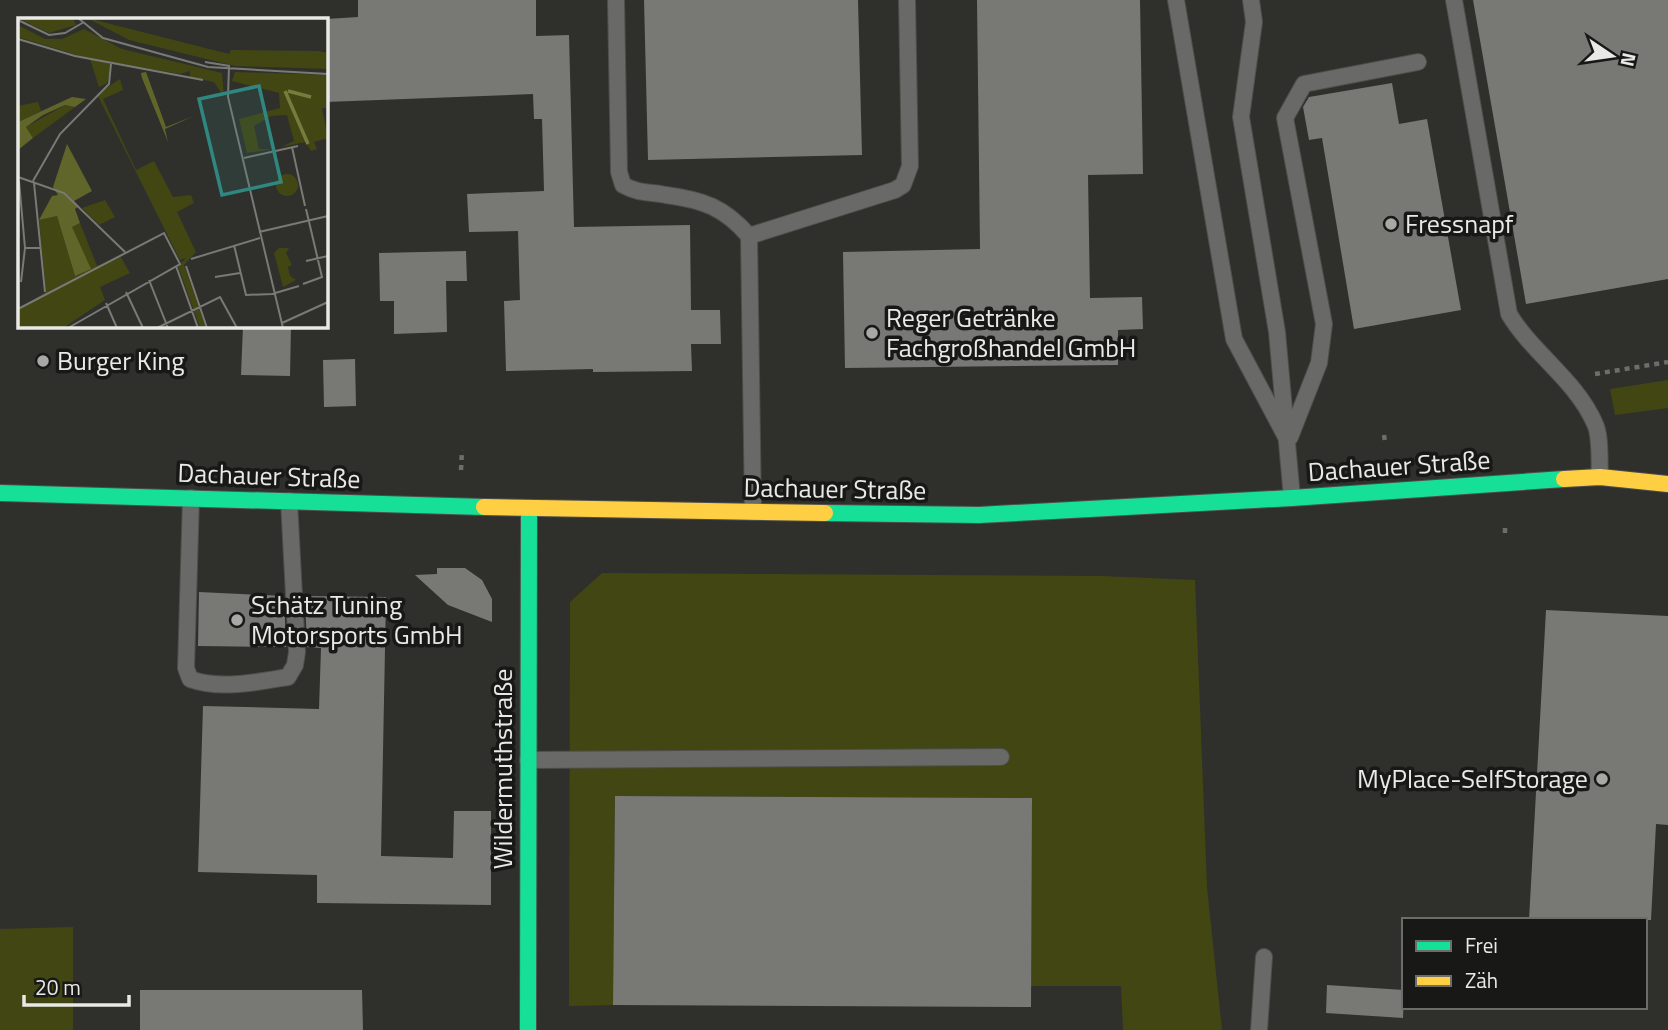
<svg xmlns="http://www.w3.org/2000/svg" width="1668" height="1030" font-family="'Titillium Web',sans-serif">
  <style>
    .green { fill: #424613 }
    .building { fill: #787875 }
    .lines { fill: none; stroke-linecap: round; stroke-linejoin: round }
    .lane-casing { stroke: #4e4e4b; stroke-width: 18 }
    .fast-casing { stroke: #4e4e4b; stroke-width: 18 }
    .slow-casing { stroke: #4e4e4b; stroke-width: 18 }
    .path { stroke: #6d6d6b; stroke-width: 4.5; stroke-dasharray: 5 5; stroke-linecap: butt }
    .lane { stroke: #696967; stroke-width: 16 }
    .fast { stroke: #16e098; stroke-width: 16 }
    .slow { stroke: #ffcf43; stroke-width: 16 }
    .poi-dot { fill: #a8a8a4; stroke: #181916; stroke-width: 2.5 }
    .labels { text-anchor: middle; stroke-width: 7; stroke-linejoin: round; paint-order: stroke }
    .poi-label { font-size: 26px; fill: #e9e9e5; stroke: #181916; text-anchor: start }
    .street-label { font-size: 26px; fill: #e9e9e5; stroke: #181916 }
    .inset-river { fill: none; stroke: #767c3e; stroke-width: 3.5 }
    .inset-road { fill: none; stroke: #797a76; stroke-width: 2 }
    .view { fill: #308780; fill-opacity: 0.15; stroke: #308780; stroke-width: 3.5 }
    .inset-edge { fill: none; stroke: #e9e9e5; stroke-width: 3.5 }
  </style>
  <rect width="100%" height="100%" fill="#2f302c"/>
  <!-- green -->
  <g class="green">
    <path d="M 1668,380 L 1668,408 L 1615,415 L 1610,389 Z"/>
    <path d="M 602,573 L 1101,576 L 1195,580 L 1207,887 L 1222,1030 L 1123,1030 L 1121,986 L 1031,986 L 1031,798 L 615,796 L 613,1005 L 569,1006 L 570,602 Z"/>
    <path d="M 73,927 L 73,1030 L 0,1030 L 0,929 Z"/>
  </g>
  <!-- building -->
  <g class="building">
    <path d="M 358,0 L 536,0 L 536,36 L 569,35 L 574,227 L 690,225 L 691,310 L 720,310 L 721,344 L 691,344 L 692,371 L 593,372 L 593,369 L 506,371 L 504,301 L 520,300 L 518,231 L 469,232 L 467,194 L 544,191 L 542,119 L 534,119 L 533,94 L 326,102 L 326,19 L 358,17 Z"/>
    <path d="M 644,0 L 858,0 L 862,155 L 648,160 Z"/>
    <path d="M 977,0 L 1140,0 L 1143,174 L 1088,175 L 1090,298 L 1142,297 L 1143,329 L 1118,330 L 1118,365 L 845,368 L 843,252 L 980,249 Z"/>
    <path d="M 1473,0 L 1668,0 L 1668,279 L 1526,304 Z"/>
    <path d="M 1392,83 L 1399,124 L 1427,119 L 1461,310 L 1354,329 L 1322,138 L 1309,140 L 1303,107 L 1309,97 Z"/>
    <path d="M 466,251 L 467,281 L 446,281 L 447,332 L 394,334 L 394,301 L 380,301 L 379,253 Z"/>
    <path d="M 243,326 L 291,326 L 290,376 L 241,375 Z"/>
    <path d="M 355,359 L 356,406 L 324,407 L 323,360 Z"/>
    <path d="M 437,568 L 465,568 L 482,580 L 492,599 L 492,622 L 448,605 L 415,575 L 437,574 Z"/>
    <path d="M 199,592 L 284,596 L 286,647 L 198,646 Z"/>
    <path d="M 305,596 L 386,597 L 381,856 L 453,858 L 454,811 L 491,811 L 491,905 L 317,903 L 317,875 L 198,872 L 203,706 L 319,709 L 321,648 L 307,647 Z"/>
    <path d="M 1546,610 L 1668,616 L 1668,825 L 1656,824 L 1651,920 L 1529,920 Z"/>
    <path d="M 615,796 L 1032,798 L 1031,1007 L 613,1005 Z"/>
    <path d="M 1327,985 L 1404,990 L 1403,1018 L 1326,1013 Z"/>
    <path d="M 140,990 L 362,990 L 363,1030 L 140,1030 Z"/>
  </g>
  <g class="lines">
    <defs>
      <g id="lane">
        <path d="M 616,0 L 619,172 L 623,185 C 642,195 647,191 666,195 C 703,200 724,207 749,236"/>
        <path d="M 1176,0 L 1234,339 L 1285,435"/>
        <path d="M 1251,0 L 1254,22 L 1241,117 L 1277,332 L 1292,498"/>
        <path d="M 1454,0 L 1509,314 C 1533,354 1576,380 1595,424 C 1601,436 1599,463 1600,477"/>
        <path d="M 1290,437 L 1319,363 L 1324,324 L 1285,118 L 1304,84 L 1418,62"/>
        <path d="M 191,498 L 186,668 L 190,679 C 219,690 258,682 288,677 L 295,665 L 297,652 L 289,501"/>
        <path d="M 753,512 L 749,236 L 895,190 L 903,185 L 910,166 L 907,0"/>
        <path d="M 528,760 L 1001,757"/>
        <path d="M 1259,1030 L 1264,957"/>
      </g>
      <g id="fast">
        <path d="M 0,493 L 484,507"/>
        <path d="M 825,513 L 979,515 L 1292,498 L 1564,479"/>
        <path d="M 528,1030 L 529,508"/>
      </g>
      <g id="slow">
        <path d="M 1564,479 L 1600,477 L 1668,484"/>
        <path d="M 484,507 L 825,513"/>
      </g>
    </defs>
    <!-- lane casing -->
    <use href="#lane" class="lane-casing"/>
    <!-- fast casing -->
    <use href="#fast" class="fast-casing"/>
    <!-- slow casing -->
    <use href="#slow" class="slow-casing"/>
    <!-- path -->
    <g class="path">
      <path d="M 1595,374 L 1668,362"/>
      <path d="M 1384,435 L 1385,442"/>
      <path d="M 461,470 L 462,450"/>
      <path d="M 1505,533 L 1505,524"/>
    </g>
    <!-- lane -->
    <use href="#lane" class="lane"/>
    <!-- fast -->
    <use href="#fast" class="fast"/>
    <!-- slow -->
    <use href="#slow" class="slow"/>
  </g>
  <!-- markers -->
  <g class="poi-dot">
    <circle cx="1391" cy="224" r="7"/>
    <circle cx="872" cy="333" r="7"/>
    <circle cx="43" cy="361" r="7"/>
    <circle cx="237" cy="620" r="7"/>
    <circle cx="1602" cy="779" r="7"/>
  </g>
  <g class="labels">
    <!-- poi labels -->
    <g class="poi-label">
      <text x="1405" y="233">Fressnapf</text>
      <text x="886" y="327">Reger Getränke<tspan x="886" dy="30">Fachgroßhandel GmbH</tspan></text>
      <text x="57" y="370">Burger King</text>
      <text x="251" y="614">Schätz Tuning<tspan x="251" dy="30">Motorsports GmbH</tspan></text>
      <text x="1588" y="788" text-anchor="end">MyPlace-SelfStorage</text>
    </g>
    <!-- street labels -->
    <g class="street-label">
      <text transform="translate(1399 466) rotate(-4)" y="9">Dachauer Straße</text>
      <text transform="translate(269 476) rotate(2)" y="9">Dachauer Straße</text>
      <text transform="translate(835 489) rotate(1)" y="9">Dachauer Straße</text>
      <text transform="translate(503 769) rotate(-90)" y="9">Wildermuthstraße</text>
    </g>
  </g>
  <!-- overview -->
  <g transform="translate(18 18)">
    <rect width="310" height="310" fill="#2f302c"/>
    <path d="M 0,0 L 55,0 L 58,7 L 31,15 ZM 69,0 L 211,36 L 213,32 L 300,33 L 310,35 L 310,51 L 217,48 L 111,22 ZM 0,7 L 27,21 L 44,21 L 66,11 L 104,31 L 204,55 L 206,79 L 196,64 L 172,59 L 172,53 L 162,56 L 94,45 L 89,65 L 81,69 L 72,41 L 0,19 ZM 217,54 L 310,57 L 310,90 L 304,90 L 310,120 L 296,124 L 299,131 L 293,133 L 287,124 L 263,129 L 276,123 L 269,97 L 253,98 L 236,108 L 241,131 L 254,131 L 229,135 L 221,101 L 262,90 L 261,75 L 214,63 ZM 102,61 L 105,72 L 85,81 L 118,152 L 136,143 L 155,179 L 173,177 L 176,185 L 159,194 L 178,234 L 166,247 L 188,310 L 182,310 L 160,248 L 168,240 L 162,242 L 79,76 ZM 20,84 L 23,93 L 0,104 L 0,88 ZM 47,87 L 57,89 L 15,120 L 8,109 ZM258 167a11 11 0 1 1 22 0a11 11 0 1 1-22 0ZM 87,182 L 97,199 L 81,207 L 64,190 ZM 39,198 L 57,258 L 54,209 L 62,205 L 79,248 L 102,238 L 112,255 L 82,269 L 87,282 L 45,310 L 0,310 L 0,292 L 28,274 L 21,202 ZM 261,230 L 271,230 L 268,235 L 274,247 L 270,249 L 272,258 L 278,262 L 265,269 L 256,235 Z" fill="#424613"/>
    <path d="M 128,54 L 148,109 L 176,98 L 147,111 L 150,124 L 124,60 L 123,55 ZM 54,79 L 68,81 L 57,89 L 47,87 L 25,97 L 8,109 L 15,120 L 0,132 L 0,104 ZM 49,126 L 74,173 L 56,183 L 61,188 L 57,191 L 62,205 L 54,209 L 73,251 L 57,258 L 39,198 L 21,202 L 34,178 L 40,177 L 35,169 Z" fill="#606529"/>
    <path class="inset-river" d="M 267,73 L 290,126M 270,73 L 293,79"/>
    <path class="inset-road" d="M 60,0 L 85,20 L 190,49 L 310,56M 0,2 L 31,17 L 47,15 L 66,4M 0,21 L 57,38 L 185,62M 187,44 L 212,48M 211,48 L 210,79 L 265,310M 274,129 L 287,188M 226,140 L 280,128M 0,159 L 46,175 L 107,234M 1,163 L 7,230M 15,163 L 42,116 L 91,66 L 93,46M 16,165 L 27,274M 241,214 L 310,198M 216,227 L 228,277 L 254,276 L 281,268M 173,241 L 242,220M 288,243 L 310,238M 158,248 L 180,310M 168,248 L 189,310M 197,259 L 222,255M 131,262 L 150,310M 3,264 L 7,230 L 22,230M 285,266 L 304,259 L 288,191M 108,274 L 125,310M 88,285 L 99,310M 0,291 L 146,215 L 162,246 L 50,310M 264,305 L 310,284M 139,310 L 202,279 L 219,310"/>
    <path class="view" d="M 241,68 L 263,164 L 204,177 L 181,81 Z"/>
    <rect width="310" height="310" class="inset-edge"/>
  </g>
  <!-- legend -->
  <rect x="1402" y="918" width="245" height="91" fill="#181916" stroke="#6c6c69" stroke-width="2"/>
  <rect x="1416" y="941" width="35" height="10" fill="#16e098" stroke="#6c6c69" stroke-width="2"/>
  <text x="1465" y="953" font-size="21" fill="#e9e9e5">Frei</text>
  <rect x="1416" y="976" width="35" height="10" fill="#ffcf43" stroke="#6c6c69" stroke-width="2"/>
  <text x="1465" y="988" font-size="21" fill="#e9e9e5">Zäh</text>
  <!-- north arrow -->
  <g transform="translate(1612 56) rotate(103)" stroke="#181916" stroke-width="5" paint-order="stroke">
  <path d="M0-5L12 26L0 18L-12 26Z" fill="#e9e9e5"/>
  <text y="-10" font-size="19" font-weight="bold" text-anchor="middle" fill="#e9e9e5">N</text>
  </g>
  <!-- scale -->
  <path d="M24 995v10h105v-10" fill="none" stroke="#e9e9e5" stroke-width="3.5"/>
  <text x="35" y="995" font-size="21" fill="#e9e9e5" stroke="#181916" stroke-width="5" paint-order="stroke">20 m</text>
</svg>
